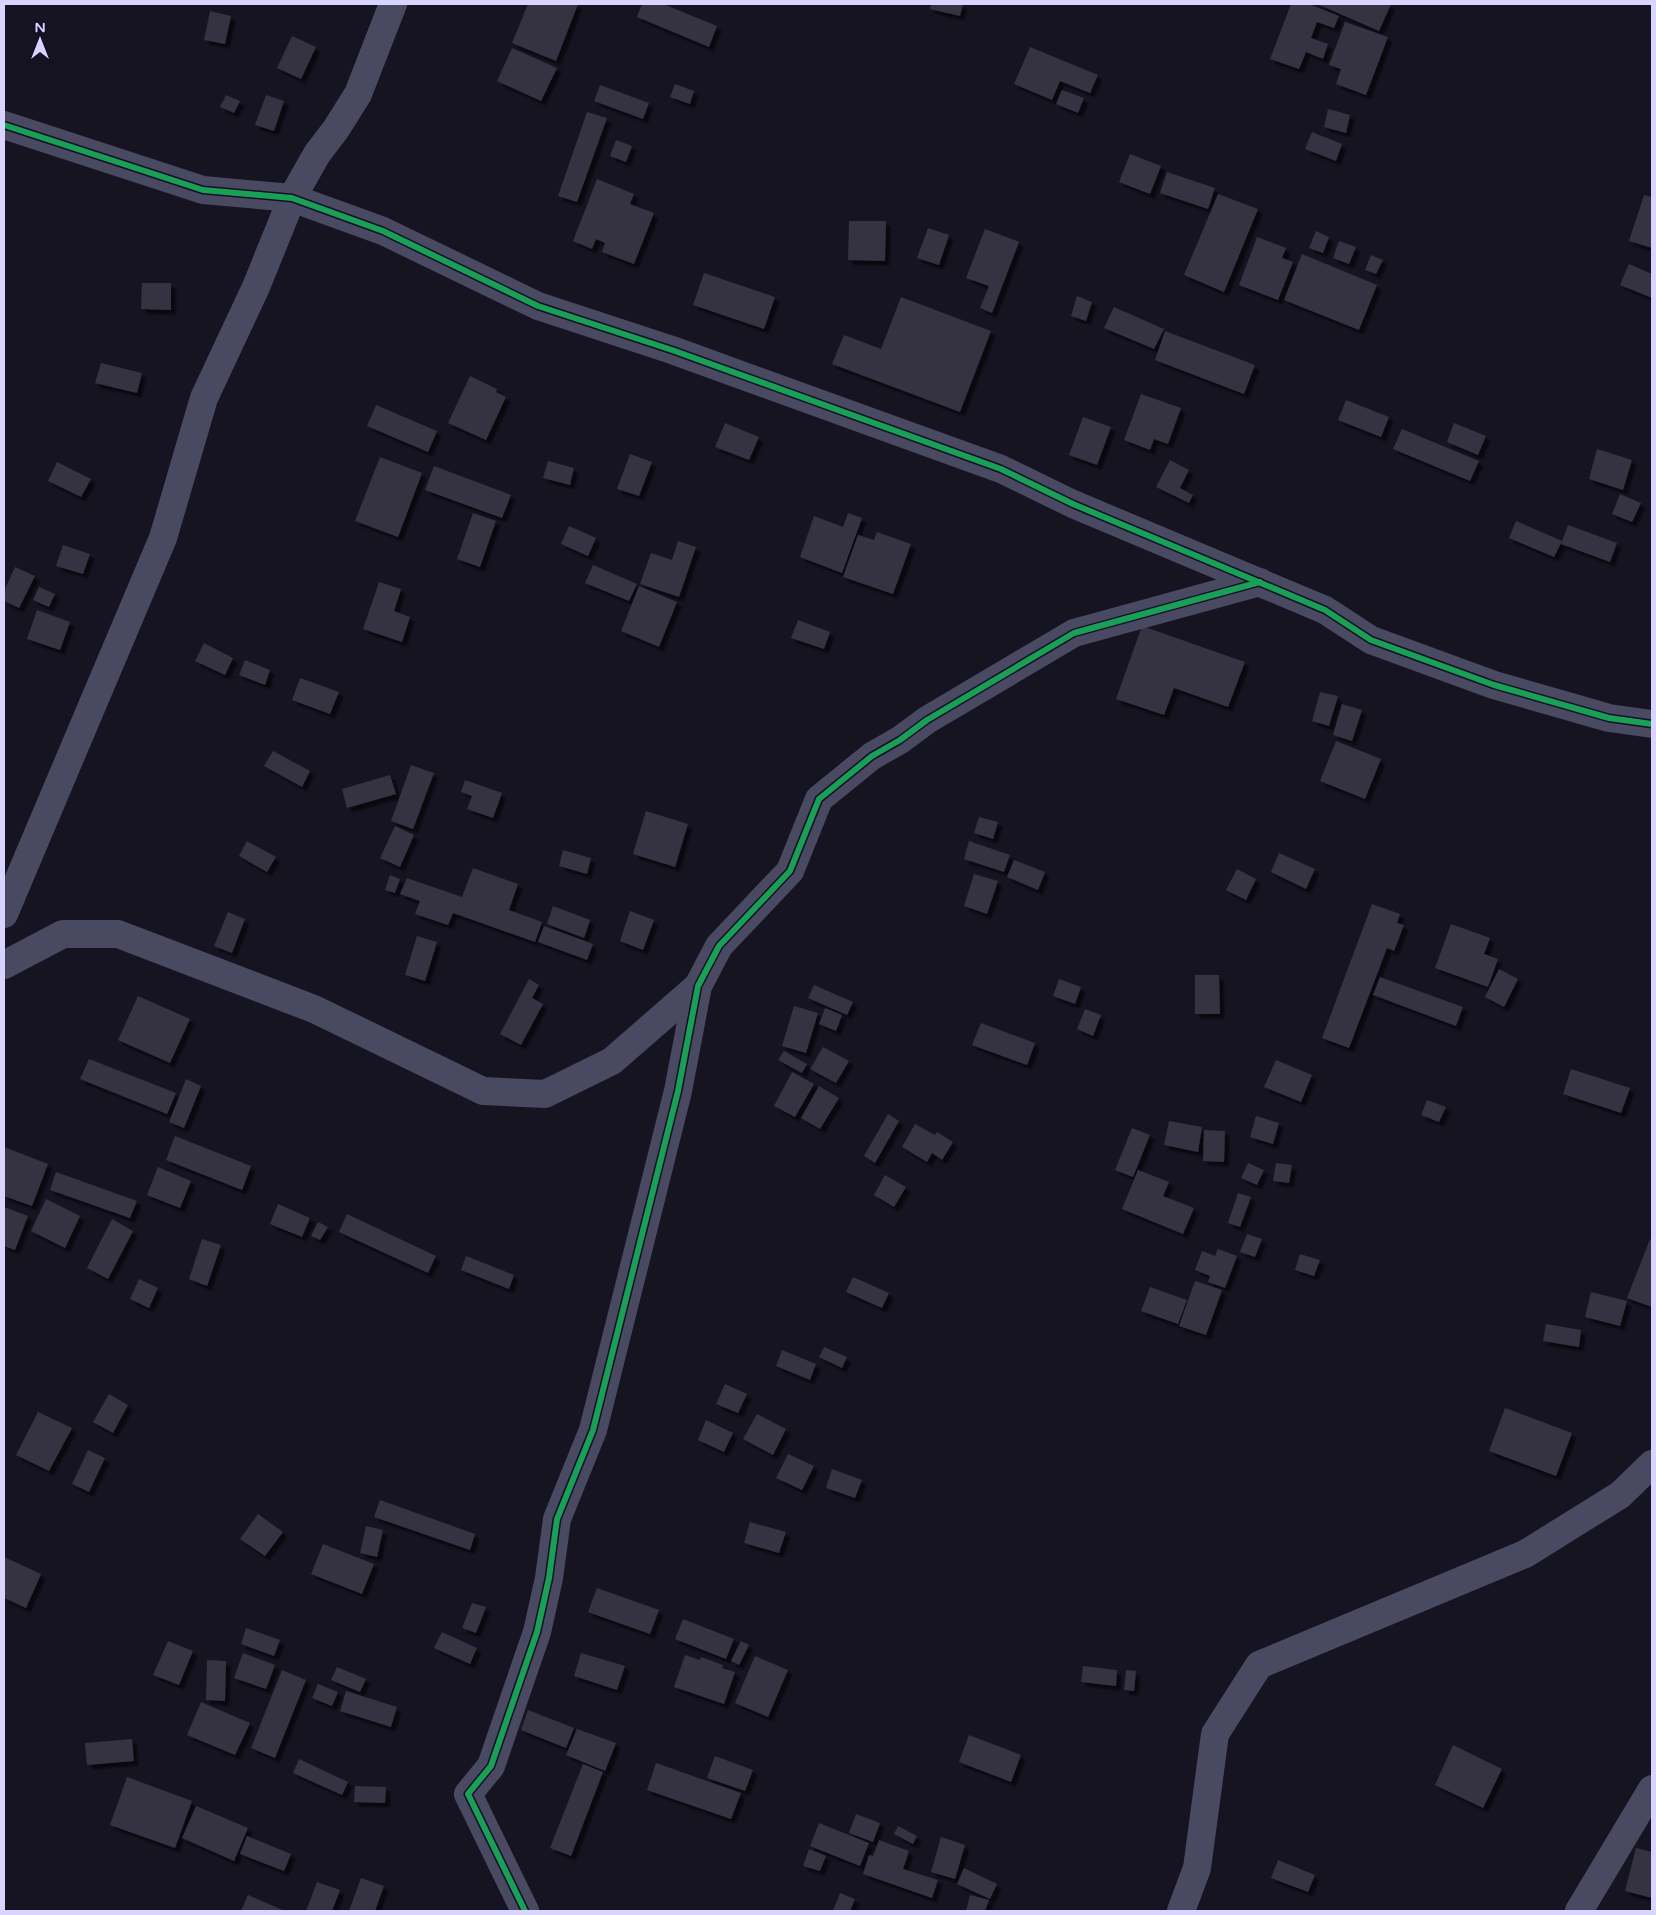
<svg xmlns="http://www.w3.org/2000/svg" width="1656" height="1915" font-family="'Varela Round',sans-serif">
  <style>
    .building { fill: #343243; filter: url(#shadow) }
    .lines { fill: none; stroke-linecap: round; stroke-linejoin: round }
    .minor { stroke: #4a4962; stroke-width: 28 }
    .cycleway-casing { stroke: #130f26; stroke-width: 9 }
    .cycleway { stroke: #1a9f57; stroke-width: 6 }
  </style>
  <defs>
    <filter id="shadow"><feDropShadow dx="4.5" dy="4.5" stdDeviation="1" flood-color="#0009"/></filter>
  </defs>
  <rect width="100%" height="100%" fill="#161421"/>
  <!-- building -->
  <g class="building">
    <path d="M 528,4 L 578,4 L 556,61 L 512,43 Z"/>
    <path d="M 642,4 L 663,4 L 717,26 L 709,47 L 637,17 Z"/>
    <path d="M 931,4 L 963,4 L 960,16 L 930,9 Z"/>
    <path d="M 1291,4 L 1309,4 L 1339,16 L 1334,28 L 1317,22 L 1311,38 L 1328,44 L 1323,59 L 1306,52 L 1299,69 L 1270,59 Z"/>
    <path d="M 1317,4 L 1391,4 L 1379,31 Z"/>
    <path d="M 210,11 L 231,16 L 225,44 L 204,40 Z"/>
    <path d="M 1345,22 L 1388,37 L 1366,95 L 1336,84 L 1341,69 L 1329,65 Z"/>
    <path d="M 292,36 L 316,47 L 301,79 L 277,68 Z"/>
    <path d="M 1030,47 L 1098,75 L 1090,93 L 1060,81 L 1052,100 L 1014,84 Z"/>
    <path d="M 512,48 L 557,68 L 541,101 L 497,81 Z"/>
    <path d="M 675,84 L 694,91 L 690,104 L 670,97 Z"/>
    <path d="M 600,85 L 649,103 L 643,119 L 594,101 Z"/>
    <path d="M 1062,90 L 1084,98 L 1078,113 L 1056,104 Z"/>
    <path d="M 226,95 L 240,101 L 234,113 L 220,107 Z"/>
    <path d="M 266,95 L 284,101 L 274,131 L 255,125 Z"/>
    <path d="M 1328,109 L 1350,115 L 1346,133 L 1324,127 Z"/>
    <path d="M 587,112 L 607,118 L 577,202 L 558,196 Z"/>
    <path d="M 1312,132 L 1342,144 L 1336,161 L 1305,149 Z"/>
    <path d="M 616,140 L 632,146 L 626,162 L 610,156 Z"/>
    <path d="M 1130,154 L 1161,166 L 1150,194 L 1119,182 Z"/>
    <path d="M 1167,172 L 1215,188 L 1208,209 L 1160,193 Z"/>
    <path d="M 597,179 L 634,194 L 630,204 L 654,213 L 634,264 L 602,252 L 605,243 L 596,239 L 592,249 L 573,241 Z"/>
    <path d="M 1218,194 L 1258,209 L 1224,292 L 1184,275 Z"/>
    <path d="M 1644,195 L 1652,197 L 1652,248 L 1629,241 Z"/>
    <path d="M 849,221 L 886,221 L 885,261 L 848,260 Z"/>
    <path d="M 928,228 L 949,235 L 939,265 L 917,258 Z"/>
    <path d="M 985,229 L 1019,242 L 992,313 L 980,308 L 989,286 L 966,278 Z"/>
    <path d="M 1316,231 L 1329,237 L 1323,253 L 1309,248 Z"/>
    <path d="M 1257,237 L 1286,248 L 1282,258 L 1293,262 L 1278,300 L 1239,285 Z"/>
    <path d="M 1339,241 L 1356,247 L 1349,264 L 1333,258 Z"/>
    <path d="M 1302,254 L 1377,285 L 1359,330 L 1284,300 Z"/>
    <path d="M 1371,255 L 1383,260 L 1376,274 L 1365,270 Z"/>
    <path d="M 1629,264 L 1652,274 L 1652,298 L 1620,285 Z"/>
    <path d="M 704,273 L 775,297 L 764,329 L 693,305 Z"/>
    <path d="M 142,283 L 171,283 L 171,310 L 141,309 Z"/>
    <path d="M 1077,296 L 1092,302 L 1086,321 L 1071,316 Z"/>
    <path d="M 901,297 L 991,331 L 960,412 L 832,364 L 844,335 L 881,349 Z"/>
    <path d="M 1114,307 L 1164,329 L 1154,349 L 1104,328 Z"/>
    <path d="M 1165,331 L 1255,365 L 1244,394 L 1155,360 Z"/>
    <path d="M 101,363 L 142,373 L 137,393 L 95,383 Z"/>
    <path d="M 470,376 L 497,389 L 496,392 L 506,397 L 486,440 L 448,423 Z"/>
    <path d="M 1141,394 L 1181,408 L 1168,444 L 1154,439 L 1150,450 L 1124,440 Z"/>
    <path d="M 1346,400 L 1389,417 L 1381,437 L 1338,420 Z"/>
    <path d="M 376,405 L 437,431 L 428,452 L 367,426 Z"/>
    <path d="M 1083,417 L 1111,427 L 1097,465 L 1069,455 Z"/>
    <path d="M 725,423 L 759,437 L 749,460 L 715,447 Z"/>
    <path d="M 1454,423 L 1486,436 L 1478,455 L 1447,442 Z"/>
    <path d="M 1402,429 L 1479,461 L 1470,481 L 1393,449 Z"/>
    <path d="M 1597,449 L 1632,460 L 1623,490 L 1589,479 Z"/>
    <path d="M 630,454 L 652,462 L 639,496 L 617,489 Z"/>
    <path d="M 380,457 L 422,473 L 398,537 L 355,521 Z"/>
    <path d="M 1170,460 L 1189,470 L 1180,488 L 1193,495 L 1189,503 L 1156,487 Z"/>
    <path d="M 548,461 L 574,468 L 570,485 L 543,478 Z"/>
    <path d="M 57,462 L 91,479 L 81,497 L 48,481 Z"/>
    <path d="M 434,466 L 511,495 L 502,518 L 425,490 Z"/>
    <path d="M 1620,494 L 1641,503 L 1632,522 L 1612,514 Z"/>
    <path d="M 473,513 L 496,521 L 480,567 L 457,559 Z"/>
    <path d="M 848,513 L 862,518 L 842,573 L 800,557 L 814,516 L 843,527 Z"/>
    <path d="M 1516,521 L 1562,541 L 1554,557 L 1509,538 Z"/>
    <path d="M 1568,525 L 1617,543 L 1610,562 L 1561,544 Z"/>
    <path d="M 569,526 L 596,538 L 588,556 L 561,544 Z"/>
    <path d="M 877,532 L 911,544 L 893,594 L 843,577 L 858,535 L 874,540 Z"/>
    <path d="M 678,541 L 696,547 L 679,597 L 640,584 L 651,553 L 672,560 Z"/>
    <path d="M 63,545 L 90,554 L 83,574 L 56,566 Z"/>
    <path d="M 593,565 L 637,584 L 629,601 L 585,583 Z"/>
    <path d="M 15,567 L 35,576 L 19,608 L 4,601 L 4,591 Z"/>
    <path d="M 379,582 L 401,589 L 394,611 L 410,617 L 402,642 L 363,629 Z"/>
    <path d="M 639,586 L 677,602 L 659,647 L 621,631 Z"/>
    <path d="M 39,587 L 55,594 L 49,607 L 33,600 Z"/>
    <path d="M 37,610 L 70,622 L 60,650 L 27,639 Z"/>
    <path d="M 798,620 L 830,632 L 824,649 L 791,638 Z"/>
    <path d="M 1142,626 L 1245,662 L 1228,707 L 1174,688 L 1164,715 L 1116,699 Z"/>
    <path d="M 204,643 L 233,658 L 225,675 L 195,661 Z"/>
    <path d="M 245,660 L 270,670 L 265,685 L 239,675 Z"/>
    <path d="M 300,678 L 339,692 L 330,714 L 292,700 Z"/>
    <path d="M 1320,692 L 1338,696 L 1329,726 L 1312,721 Z"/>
    <path d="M 1342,704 L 1362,710 L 1352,741 L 1333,735 Z"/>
    <path d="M 1336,741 L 1381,759 L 1365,799 L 1320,781 Z"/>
    <path d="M 273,751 L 310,771 L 302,787 L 264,766 Z"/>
    <path d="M 411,765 L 434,773 L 413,829 L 391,821 Z"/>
    <path d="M 390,775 L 396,794 L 347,808 L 342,789 Z"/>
    <path d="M 465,780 L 502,793 L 493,818 L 467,809 L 472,796 L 461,792 Z"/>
    <path d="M 646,811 L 688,824 L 675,867 L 633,854 Z"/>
    <path d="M 979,817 L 998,822 L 993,839 L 974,833 Z"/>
    <path d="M 395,826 L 414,835 L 400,867 L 380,858 Z"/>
    <path d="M 247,841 L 276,857 L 267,872 L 239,856 Z"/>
    <path d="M 969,841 L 1010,855 L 1004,872 L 964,859 Z"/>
    <path d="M 563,850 L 591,858 L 587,874 L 559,866 Z"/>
    <path d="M 1279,853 L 1315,869 L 1306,889 L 1271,872 Z"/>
    <path d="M 1014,860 L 1045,872 L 1038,890 L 1007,877 Z"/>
    <path d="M 473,868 L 518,884 L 509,910 L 542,922 L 535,942 L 453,913 L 448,925 L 415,914 L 420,901 L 400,894 L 407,878 L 462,897 Z"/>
    <path d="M 1237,869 L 1256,879 L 1246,900 L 1226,890 Z"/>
    <path d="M 974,874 L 998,881 L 987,914 L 964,906 Z"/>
    <path d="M 390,875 L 400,879 L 395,893 L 385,890 Z"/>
    <path d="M 1372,904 L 1400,914 L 1397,923 L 1404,925 L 1394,951 L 1387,948 L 1349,1048 L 1322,1038 Z"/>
    <path d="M 553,906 L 590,920 L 584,938 L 547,924 Z"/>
    <path d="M 630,911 L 654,920 L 643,950 L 620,941 Z"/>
    <path d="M 228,912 L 245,919 L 232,953 L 214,946 Z"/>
    <path d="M 1451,924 L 1490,938 L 1484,954 L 1498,959 L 1488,987 L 1435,968 Z"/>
    <path d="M 544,926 L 593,944 L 587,960 L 538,942 Z"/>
    <path d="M 417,936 L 437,942 L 425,981 L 405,975 Z"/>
    <path d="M 1499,969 L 1518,979 L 1504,1007 L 1485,997 Z"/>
    <path d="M 1195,975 L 1219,975 L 1220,1014 L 1195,1014 Z"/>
    <path d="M 1380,977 L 1463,1007 L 1456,1026 L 1373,995 Z"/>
    <path d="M 529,979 L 539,985 L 532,998 L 543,1004 L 521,1045 L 500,1034 Z"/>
    <path d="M 1059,979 L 1081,987 L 1075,1004 L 1053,996 Z"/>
    <path d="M 814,985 L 853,1002 L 847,1015 L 808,998 Z"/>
    <path d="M 138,996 L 190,1019 L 170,1063 L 118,1040 Z"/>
    <path d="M 794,1006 L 818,1013 L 806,1053 L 782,1046 Z"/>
    <path d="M 825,1008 L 842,1015 L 836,1031 L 819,1024 Z"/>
    <path d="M 1085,1009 L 1101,1015 L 1093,1036 L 1077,1029 Z"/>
    <path d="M 981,1023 L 1035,1043 L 1027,1065 L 972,1045 Z"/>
    <path d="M 823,1047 L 849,1061 L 836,1083 L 810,1069 Z"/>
    <path d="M 784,1051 L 807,1064 L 802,1073 L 778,1060 Z"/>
    <path d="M 89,1059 L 176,1093 L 167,1114 L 80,1079 Z"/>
    <path d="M 1276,1060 L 1312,1075 L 1301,1102 L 1264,1087 Z"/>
    <path d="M 1571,1069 L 1630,1088 L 1621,1113 L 1563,1094 Z"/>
    <path d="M 792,1072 L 814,1084 L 795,1117 L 774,1106 Z"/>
    <path d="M 186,1079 L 201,1086 L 184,1128 L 169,1122 Z"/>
    <path d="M 819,1086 L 839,1098 L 820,1129 L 801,1118 Z"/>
    <path d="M 1427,1100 L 1446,1107 L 1439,1122 L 1421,1115 Z"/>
    <path d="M 888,1114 L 899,1121 L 875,1163 L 864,1156 Z"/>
    <path d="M 1256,1116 L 1279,1123 L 1273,1144 L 1250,1137 Z"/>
    <path d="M 1169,1121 L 1202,1127 L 1198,1152 L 1164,1145 Z"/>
    <path d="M 915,1124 L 935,1135 L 937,1132 L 953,1142 L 942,1160 L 932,1153 L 927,1162 L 902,1147 Z"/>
    <path d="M 1132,1128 L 1150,1135 L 1133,1177 L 1115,1170 Z"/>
    <path d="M 1204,1130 L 1225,1131 L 1224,1162 L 1203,1161 Z"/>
    <path d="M 175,1136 L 251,1166 L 242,1190 L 166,1160 Z"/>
    <path d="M 4,1147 L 48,1164 L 32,1206 L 4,1196 Z"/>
    <path d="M 1248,1163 L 1264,1170 L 1257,1185 L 1241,1178 Z"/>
    <path d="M 1276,1163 L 1292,1165 L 1289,1183 L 1273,1181 Z"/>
    <path d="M 158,1167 L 191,1181 L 180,1208 L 147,1195 Z"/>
    <path d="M 1138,1170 L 1169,1182 L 1163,1196 L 1194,1208 L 1183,1234 L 1122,1209 Z"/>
    <path d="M 56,1172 L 137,1201 L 130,1218 L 50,1190 Z"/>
    <path d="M 885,1175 L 906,1187 L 894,1207 L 874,1195 Z"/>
    <path d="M 1238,1193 L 1251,1197 L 1240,1227 L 1228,1223 Z"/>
    <path d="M 46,1199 L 80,1216 L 65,1248 L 31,1231 Z"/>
    <path d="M 278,1204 L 310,1218 L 302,1237 L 270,1224 Z"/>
    <path d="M 4,1207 L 28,1216 L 15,1250 L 4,1246 Z"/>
    <path d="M 347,1214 L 436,1256 L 428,1273 L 339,1232 Z"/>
    <path d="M 112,1219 L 133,1231 L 108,1279 L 87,1268 Z"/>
    <path d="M 318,1222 L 328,1227 L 320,1240 L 311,1236 Z"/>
    <path d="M 1247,1234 L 1262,1239 L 1255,1257 L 1240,1252 Z"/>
    <path d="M 202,1239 L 221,1245 L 207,1286 L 189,1279 Z"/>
    <path d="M 1650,1239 L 1652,1240 L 1652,1307 L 1627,1298 Z"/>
    <path d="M 1218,1249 L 1237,1256 L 1225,1288 L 1208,1282 L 1210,1276 L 1195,1270 L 1202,1251 L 1215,1256 Z"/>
    <path d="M 1300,1254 L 1320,1260 L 1314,1276 L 1295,1270 Z"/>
    <path d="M 466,1256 L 514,1275 L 509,1289 L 461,1270 Z"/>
    <path d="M 853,1277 L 889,1293 L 882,1308 L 846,1292 Z"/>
    <path d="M 139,1279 L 158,1288 L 149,1308 L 130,1299 Z"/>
    <path d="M 1195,1281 L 1222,1290 L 1206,1335 L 1179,1326 Z"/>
    <path d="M 1150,1287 L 1187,1300 L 1178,1324 L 1141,1311 Z"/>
    <path d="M 1591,1292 L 1627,1301 L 1620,1326 L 1585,1317 Z"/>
    <path d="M 1546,1324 L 1581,1330 L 1579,1347 L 1543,1341 Z"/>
    <path d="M 824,1347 L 847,1357 L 842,1368 L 819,1357 Z"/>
    <path d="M 782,1350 L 816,1364 L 810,1380 L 776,1366 Z"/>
    <path d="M 725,1384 L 747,1394 L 738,1413 L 716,1404 Z"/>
    <path d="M 109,1394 L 128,1405 L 113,1433 L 93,1422 Z"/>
    <path d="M 1505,1408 L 1572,1433 L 1556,1476 L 1489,1451 Z"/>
    <path d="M 38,1412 L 72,1428 L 49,1471 L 16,1455 Z"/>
    <path d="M 757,1414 L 786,1429 L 773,1455 L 743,1439 Z"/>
    <path d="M 706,1420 L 733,1433 L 724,1452 L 698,1440 Z"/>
    <path d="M 88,1450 L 105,1458 L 89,1492 L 72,1484 Z"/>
    <path d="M 788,1454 L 814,1466 L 802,1490 L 776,1478 Z"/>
    <path d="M 832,1469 L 862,1480 L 855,1498 L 826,1488 Z"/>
    <path d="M 380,1500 L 475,1534 L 470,1550 L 374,1517 Z"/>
    <path d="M 258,1514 L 283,1532 L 265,1556 L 240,1539 Z"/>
    <path d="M 750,1522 L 786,1532 L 779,1553 L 744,1543 Z"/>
    <path d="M 366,1526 L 383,1530 L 377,1557 L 360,1553 Z"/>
    <path d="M 323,1544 L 374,1564 L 362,1594 L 311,1574 Z"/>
    <path d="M 4,1557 L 41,1574 L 26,1608 L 4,1598 Z"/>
    <path d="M 597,1588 L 659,1610 L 650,1634 L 588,1612 Z"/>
    <path d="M 472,1603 L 486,1607 L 476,1633 L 462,1628 Z"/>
    <path d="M 683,1619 L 734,1639 L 726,1659 L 675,1639 Z"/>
    <path d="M 246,1628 L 280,1640 L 274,1656 L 241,1644 Z"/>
    <path d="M 442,1632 L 477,1648 L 470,1664 L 434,1648 Z"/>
    <path d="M 168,1641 L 193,1651 L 179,1685 L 153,1675 Z"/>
    <path d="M 741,1641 L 749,1645 L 739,1665 L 731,1661 Z"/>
    <path d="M 243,1653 L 275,1665 L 266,1689 L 234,1678 Z"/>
    <path d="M 581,1653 L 625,1666 L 617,1690 L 574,1676 Z"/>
    <path d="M 685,1655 L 700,1660 L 701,1657 L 723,1665 L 722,1668 L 735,1672 L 724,1704 L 674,1687 Z"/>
    <path d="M 755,1656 L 788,1670 L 768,1717 L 735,1703 Z"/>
    <path d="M 207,1660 L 226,1661 L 225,1701 L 206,1700 Z"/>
    <path d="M 1083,1666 L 1117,1670 L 1116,1686 L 1081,1682 Z"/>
    <path d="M 337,1667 L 366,1679 L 360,1692 L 331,1680 Z"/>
    <path d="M 282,1670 L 306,1680 L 275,1758 L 251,1748 Z"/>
    <path d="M 1126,1670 L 1136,1671 L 1134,1691 L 1124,1690 Z"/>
    <path d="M 318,1684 L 338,1692 L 332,1706 L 312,1698 Z"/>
    <path d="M 346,1691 L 397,1707 L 391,1727 L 340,1711 Z"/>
    <path d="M 201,1702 L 250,1723 L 235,1755 L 187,1735 Z"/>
    <path d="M 528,1710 L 574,1728 L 566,1748 L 521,1730 Z"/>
    <path d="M 577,1729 L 616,1743 L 605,1771 L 566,1755 Z"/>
    <path d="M 969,1735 L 1021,1755 L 1011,1782 L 959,1762 Z"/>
    <path d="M 132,1739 L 134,1761 L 87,1765 L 85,1743 Z"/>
    <path d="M 1453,1745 L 1502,1769 L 1483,1808 L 1435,1785 Z"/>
    <path d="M 715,1756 L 753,1770 L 745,1791 L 707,1778 Z"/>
    <path d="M 299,1759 L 348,1782 L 342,1795 L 293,1773 Z"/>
    <path d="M 656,1763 L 741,1793 L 731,1819 L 647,1790 Z"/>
    <path d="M 583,1764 L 603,1772 L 571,1856 L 550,1848 Z"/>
    <path d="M 127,1777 L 192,1801 L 175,1848 L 110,1825 Z"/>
    <path d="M 355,1786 L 386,1787 L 385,1803 L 354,1802 Z"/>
    <path d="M 196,1806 L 248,1828 L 234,1861 L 182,1838 Z"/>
    <path d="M 856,1814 L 880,1823 L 873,1842 L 849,1833 Z"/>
    <path d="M 819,1823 L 869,1843 L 860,1866 L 810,1846 Z"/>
    <path d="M 898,1826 L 917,1836 L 913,1844 L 894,1834 Z"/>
    <path d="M 247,1836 L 291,1854 L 284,1871 L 240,1854 Z"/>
    <path d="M 941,1837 L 965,1845 L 955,1879 L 931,1872 Z"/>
    <path d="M 879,1840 L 909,1851 L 903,1869 L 938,1880 L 932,1898 L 863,1874 L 869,1855 L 873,1856 Z"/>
    <path d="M 1636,1848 L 1652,1852 L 1652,1898 L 1625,1891 Z"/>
    <path d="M 809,1849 L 826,1856 L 820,1871 L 803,1866 Z"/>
    <path d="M 1278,1860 L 1315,1875 L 1308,1892 L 1271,1878 Z"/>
    <path d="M 964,1868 L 997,1884 L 990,1899 L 957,1884 Z"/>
    <path d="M 361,1878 L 384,1886 L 375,1911 L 349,1911 Z"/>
    <path d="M 317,1882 L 340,1890 L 332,1911 L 306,1911 Z"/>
    <path d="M 840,1893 L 855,1899 L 850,1911 L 833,1911 Z"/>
    <path d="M 248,1895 L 285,1911 L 241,1911 Z"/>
    <path d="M 970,1895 L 989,1900 L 985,1911 L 966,1911 Z"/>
  </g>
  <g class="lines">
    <!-- minor -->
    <g class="minor">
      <path d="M 4,125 L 203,190 L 292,198 L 383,231 L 538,306 L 672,350 L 1001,469 L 1073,504 L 1325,610 L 1371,640 L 1494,685 L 1609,718 L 1652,724"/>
      <path d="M 4,914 L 163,538 L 204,398 L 256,287 L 292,198 L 317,154 L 336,129 L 358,94 L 393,4"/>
      <path d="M 4,965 L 63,934 L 118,934 L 314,1009 L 483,1091 L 545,1094 L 612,1061 L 698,986"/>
      <path d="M 525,1911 L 468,1794 L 491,1766 L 537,1632 L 549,1578 L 557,1519 L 593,1430 L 678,1091 L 698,986 L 719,946 L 790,871 L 819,799 L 872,756 L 900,740 L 927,720 L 1074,633 L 1260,582"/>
      <path d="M 1181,1911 L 1197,1868 L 1215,1734 L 1259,1665 L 1525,1554 L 1620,1495 L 1652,1464"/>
      <path d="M 1579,1911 L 1652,1789"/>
    </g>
    <defs>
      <g id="cycleway">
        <path d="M 4,125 L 203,190 L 292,198 L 383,231 L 538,306 L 672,350 L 1001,469 L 1073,504 L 1325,610 L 1371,640 L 1494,685 L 1609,718 L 1652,724"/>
        <path d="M 525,1911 L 468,1794 L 491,1766 L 537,1632 L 549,1578 L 557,1519 L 593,1430 L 678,1091 L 698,986 L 719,946 L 790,871 L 819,799 L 872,756 L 900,740 L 927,720 L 1074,633 L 1260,582"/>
      </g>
    </defs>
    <!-- cycleway casing -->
    <use href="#cycleway" class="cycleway-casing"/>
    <!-- cycleway -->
    <use href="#cycleway" class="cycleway"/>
  </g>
  <!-- border -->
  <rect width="1656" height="1915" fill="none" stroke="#d9d4ff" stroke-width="10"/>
  <!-- north arrow -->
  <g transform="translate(40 40)" stroke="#130f26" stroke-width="4" paint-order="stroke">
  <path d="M0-4L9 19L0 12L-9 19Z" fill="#d9d4ff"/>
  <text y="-8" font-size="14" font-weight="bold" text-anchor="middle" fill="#d9d4ff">N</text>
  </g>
</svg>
